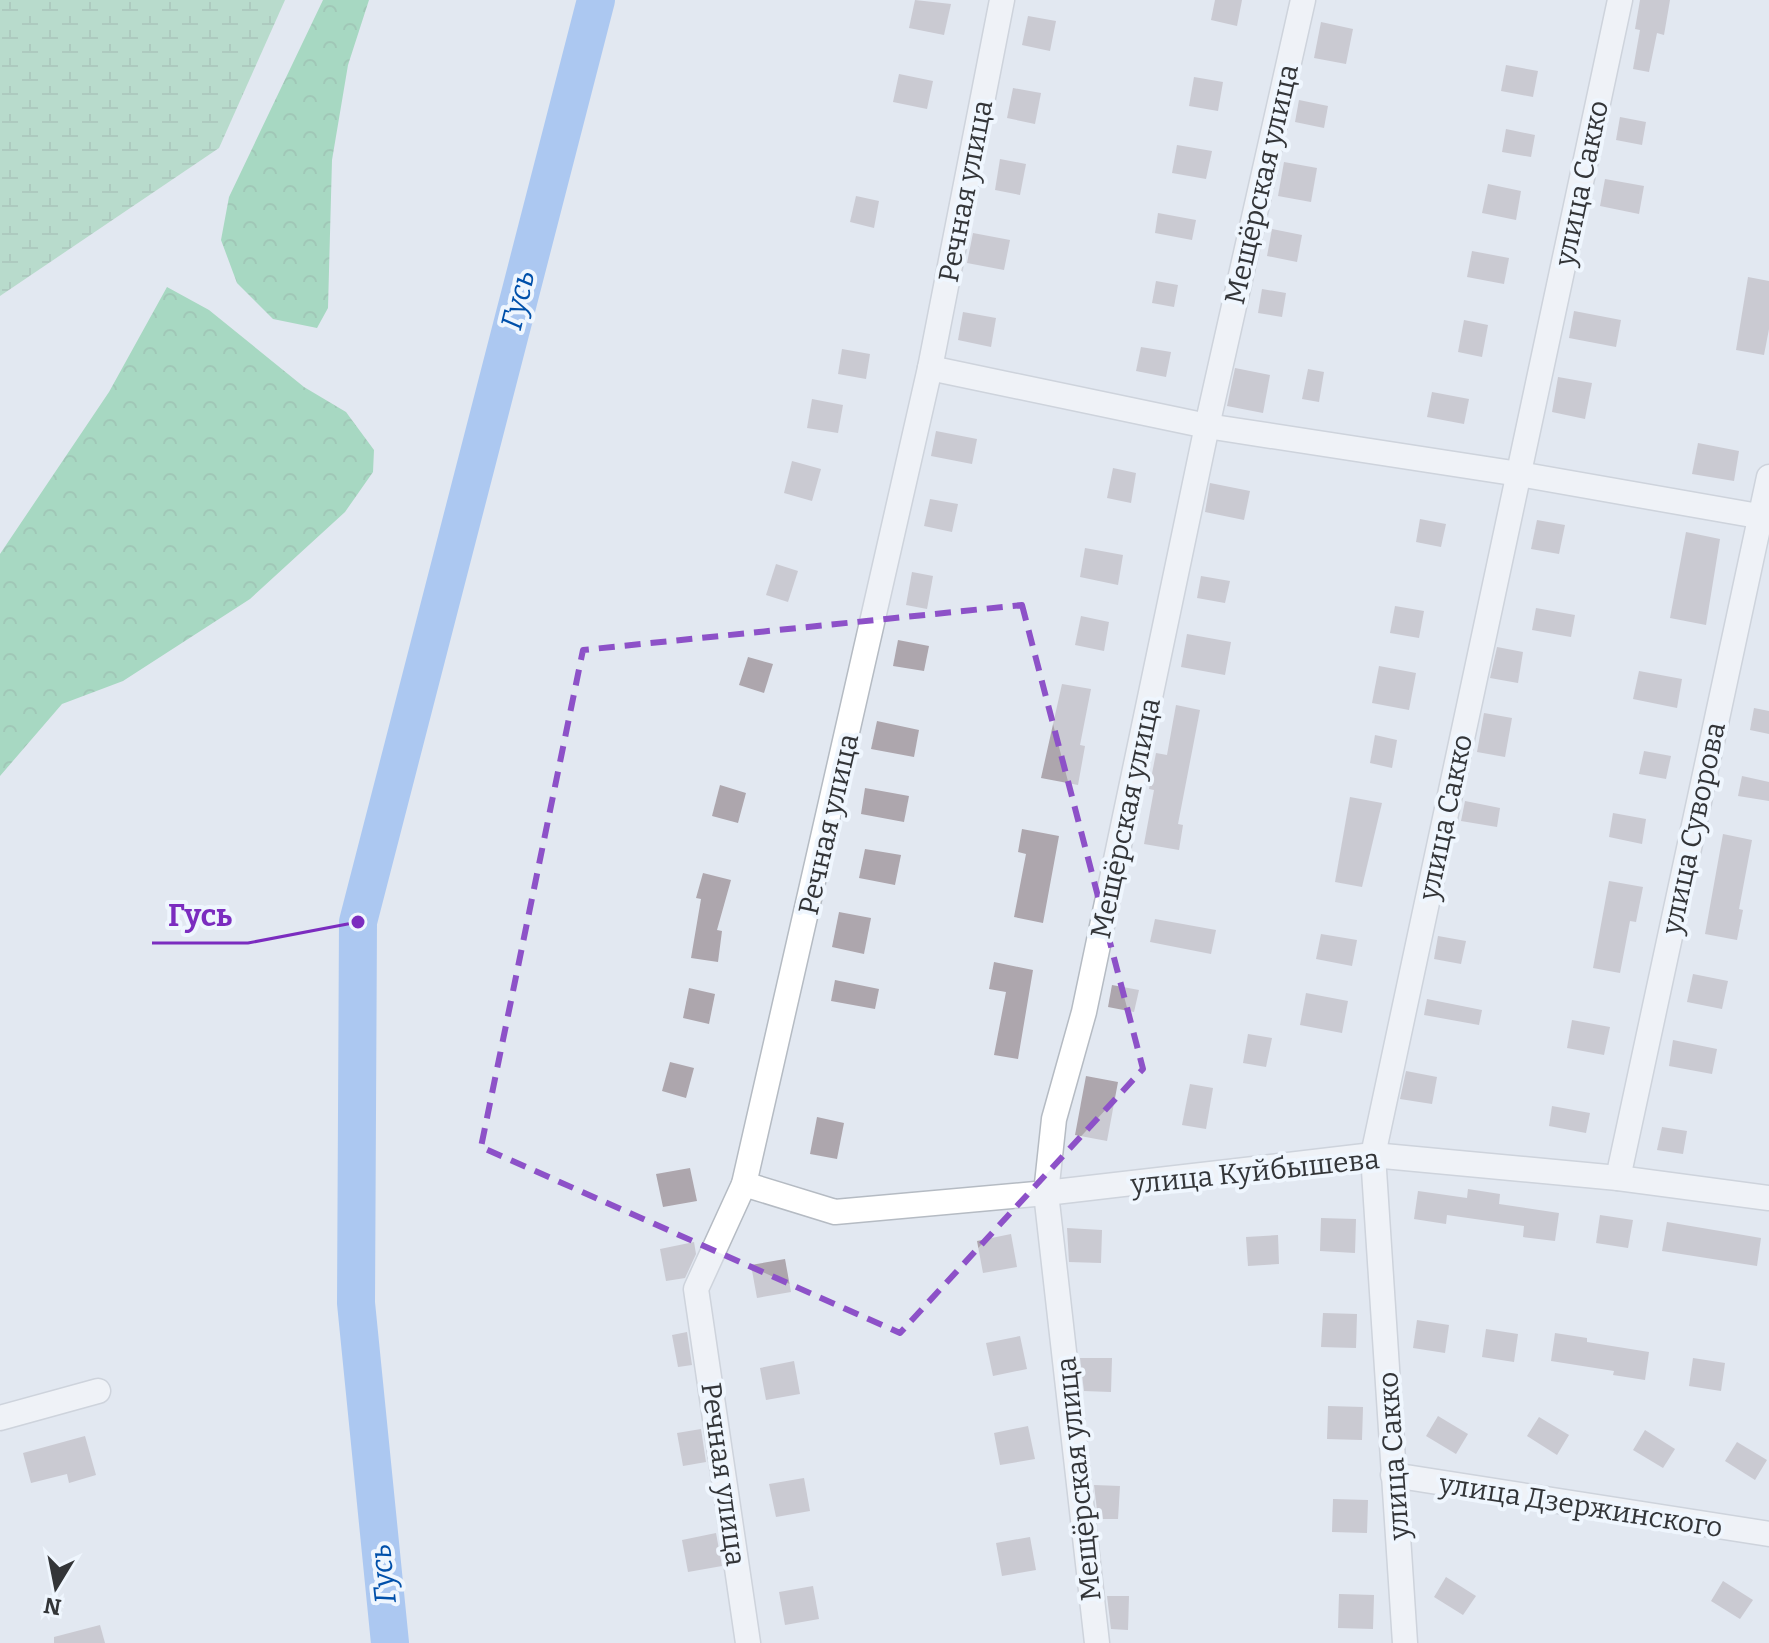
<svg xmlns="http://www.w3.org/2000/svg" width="1769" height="1643" font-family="Bitter,serif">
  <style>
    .forest { fill: url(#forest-crowns) }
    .wetland { fill: url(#wetland-marsh) }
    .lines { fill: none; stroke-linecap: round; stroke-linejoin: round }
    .river { stroke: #6ba3f1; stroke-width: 38 }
    .building { fill: #ada6ad }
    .minor-casing { stroke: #b5bbc3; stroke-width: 27 }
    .minor { stroke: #fff; stroke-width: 24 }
    .marked { fill: none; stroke: #8d51c8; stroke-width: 6; stroke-dasharray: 16 10; stroke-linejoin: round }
    .labels { text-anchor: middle; stroke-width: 8; stroke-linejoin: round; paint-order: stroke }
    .street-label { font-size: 28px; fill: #333538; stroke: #eff6fe }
    .water-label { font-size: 30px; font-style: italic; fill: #0050aa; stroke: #eff6fe }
    .leader { fill: none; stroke: #7b2cbf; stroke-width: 3 }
    .callout-dot { fill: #7b2cbf; stroke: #eff6fe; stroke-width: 3 }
    .callout-label { font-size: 30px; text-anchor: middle; font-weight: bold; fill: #7b2cbf; stroke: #eff6fe; stroke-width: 8; stroke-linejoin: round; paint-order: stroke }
  </style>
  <defs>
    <pattern id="forest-crowns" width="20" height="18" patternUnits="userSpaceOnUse" patternTransform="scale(2)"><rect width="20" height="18" fill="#61c589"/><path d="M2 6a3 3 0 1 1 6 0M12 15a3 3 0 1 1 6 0" fill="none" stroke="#51a171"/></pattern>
    <pattern id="wetland-marsh" width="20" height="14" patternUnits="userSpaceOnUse" patternTransform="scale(2)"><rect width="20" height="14" fill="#85cc9f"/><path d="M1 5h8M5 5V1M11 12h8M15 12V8" fill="none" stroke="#6da683"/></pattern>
  </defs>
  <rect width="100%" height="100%" fill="#e2e8f1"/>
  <!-- forest -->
  <g class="forest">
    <path d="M 323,0 L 369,0 L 348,65 L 332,160 L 328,308 L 317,328 L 273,319 L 237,283 L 221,240 L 229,197 Z"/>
    <path d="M 167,287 L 209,310 L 304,387 L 346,412 L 374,450 L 373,472 L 345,512 L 250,599 L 123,681 L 62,704 L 0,776 L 0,554 L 109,392 Z"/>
  </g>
  <!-- wetland -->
  <path class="wetland" d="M 0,0 L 285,0 L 219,148 L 0,296 Z"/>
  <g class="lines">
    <!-- river -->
    <path class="river" d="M 390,1643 L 356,1303 L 358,922 L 596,0"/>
  </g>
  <!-- building -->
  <g class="building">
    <path d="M 915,0 L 951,4 L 944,35 L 909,28 Z"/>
    <path d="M 1215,0 L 1242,0 L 1237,26 L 1211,20 Z"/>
    <path d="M 1640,0 L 1670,0 L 1664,35 L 1657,33 L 1649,72 L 1633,69 L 1640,30 L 1635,29 Z"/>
    <path d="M 1028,16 L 1056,21 L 1050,51 L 1022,45 Z"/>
    <path d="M 1321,22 L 1353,29 L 1346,64 L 1314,58 Z"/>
    <path d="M 1506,65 L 1538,71 L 1533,97 L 1501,91 Z"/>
    <path d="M 899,74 L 933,81 L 927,109 L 893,102 Z"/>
    <path d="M 1194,77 L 1223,82 L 1218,111 L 1189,106 Z"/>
    <path d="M 1013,88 L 1041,93 L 1035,124 L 1007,118 Z"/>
    <path d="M 1299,100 L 1328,106 L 1324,128 L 1295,122 Z"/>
    <path d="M 1620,117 L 1646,122 L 1642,145 L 1616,140 Z"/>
    <path d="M 1506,129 L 1535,135 L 1531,157 L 1502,152 Z"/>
    <path d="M 1177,145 L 1212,151 L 1206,179 L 1172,173 Z"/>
    <path d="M 1000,159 L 1026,164 L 1020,195 L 995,190 Z"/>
    <path d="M 1284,162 L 1317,168 L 1311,202 L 1278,196 Z"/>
    <path d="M 1605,179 L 1644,186 L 1639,214 L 1600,206 Z"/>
    <path d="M 1488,184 L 1521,191 L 1516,220 L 1482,213 Z"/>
    <path d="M 856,196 L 879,201 L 874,228 L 850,222 Z"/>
    <path d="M 1158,213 L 1196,220 L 1192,240 L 1155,233 Z"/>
    <path d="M 1272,229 L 1302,235 L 1297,262 L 1267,256 Z"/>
    <path d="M 973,233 L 1010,240 L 1004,270 L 967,263 Z"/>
    <path d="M 1472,251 L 1509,258 L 1504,284 L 1467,277 Z"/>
    <path d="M 1748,277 L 1769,281 L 1769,329 L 1764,355 L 1736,350 Z"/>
    <path d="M 1156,281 L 1178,285 L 1174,307 L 1152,303 Z"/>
    <path d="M 1262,289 L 1286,293 L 1282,317 L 1258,313 Z"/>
    <path d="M 1574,311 L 1621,320 L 1616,347 L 1569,338 Z"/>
    <path d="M 963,312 L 996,318 L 991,347 L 958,340 Z"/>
    <path d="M 1464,320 L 1488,325 L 1482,357 L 1458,352 Z"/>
    <path d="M 1141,347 L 1171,352 L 1166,377 L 1136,371 Z"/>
    <path d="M 842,349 L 870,354 L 866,379 L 838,374 Z"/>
    <path d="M 1235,368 L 1270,375 L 1263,413 L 1227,406 Z"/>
    <path d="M 1308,369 L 1324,372 L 1319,402 L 1302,399 Z"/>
    <path d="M 1558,377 L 1592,383 L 1585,419 L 1552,412 Z"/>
    <path d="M 1432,392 L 1469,399 L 1464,424 L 1427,417 Z"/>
    <path d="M 812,399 L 843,405 L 838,433 L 807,428 Z"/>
    <path d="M 936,431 L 977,439 L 972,464 L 931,456 Z"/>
    <path d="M 1698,443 L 1739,451 L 1734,481 L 1692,474 Z"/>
    <path d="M 792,461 L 821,469 L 812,501 L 784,493 Z"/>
    <path d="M 1113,468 L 1136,473 L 1131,503 L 1107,498 Z"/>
    <path d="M 1210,483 L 1250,491 L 1244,520 L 1205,512 Z"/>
    <path d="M 930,499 L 958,504 L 952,532 L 924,526 Z"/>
    <path d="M 1420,519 L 1446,524 L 1441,547 L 1416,542 Z"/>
    <path d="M 1537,520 L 1565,525 L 1559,554 L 1531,549 Z"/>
    <path d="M 1686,532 L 1720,539 L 1706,625 L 1670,618 Z"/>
    <path d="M 1085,548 L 1123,555 L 1118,585 L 1080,577 Z"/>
    <path d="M 776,564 L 798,571 L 788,602 L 766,595 Z"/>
    <path d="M 912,572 L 933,576 L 927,609 L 906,605 Z"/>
    <path d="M 1201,576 L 1230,581 L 1225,603 L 1197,598 Z"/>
    <path d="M 1395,606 L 1424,611 L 1419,638 L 1390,633 Z"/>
    <path d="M 1536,608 L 1575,615 L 1571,637 L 1532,630 Z"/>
    <path d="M 1081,616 L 1109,622 L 1104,651 L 1075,645 Z"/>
    <path d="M 1187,634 L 1231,642 L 1225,675 L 1181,667 Z"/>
    <path d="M 898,640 L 929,646 L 924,671 L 893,666 Z"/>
    <path d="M 1497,647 L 1523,652 L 1518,683 L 1490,678 Z"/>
    <path d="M 748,657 L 773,664 L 764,693 L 739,685 Z"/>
    <path d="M 1379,666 L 1416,673 L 1409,710 L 1372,703 Z"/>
    <path d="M 1639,671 L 1682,679 L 1677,708 L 1633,699 Z"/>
    <path d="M 1062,684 L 1091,689 L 1080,745 L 1085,746 L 1078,785 L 1041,778 Z"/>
    <path d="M 1176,705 L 1200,710 L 1178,824 L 1183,825 L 1179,850 L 1144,844 L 1154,790 L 1149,789 L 1156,753 L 1167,755 Z"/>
    <path d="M 1754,708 L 1769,711 L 1769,734 L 1750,730 Z"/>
    <path d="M 1484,713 L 1512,718 L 1505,757 L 1477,752 Z"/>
    <path d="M 877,721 L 919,730 L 914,757 L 871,749 Z"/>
    <path d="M 1375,735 L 1397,740 L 1392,768 L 1370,763 Z"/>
    <path d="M 1644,751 L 1671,756 L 1666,779 L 1639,774 Z"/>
    <path d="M 1742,776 L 1769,782 L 1769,801 L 1738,796 Z"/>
    <path d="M 720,785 L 746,793 L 738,823 L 712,816 Z"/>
    <path d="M 865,788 L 909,796 L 904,822 L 861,814 Z"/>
    <path d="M 1350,797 L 1382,803 L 1362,887 L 1335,882 Z"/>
    <path d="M 1465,801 L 1500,808 L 1497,827 L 1461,821 Z"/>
    <path d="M 1613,813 L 1646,819 L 1642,844 L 1609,837 Z"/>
    <path d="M 1022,829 L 1059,836 L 1043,923 L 1014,917 L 1026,854 L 1018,852 Z"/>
    <path d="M 1723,834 L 1752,840 L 1739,909 L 1743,910 L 1737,940 L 1705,934 Z"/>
    <path d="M 865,849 L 901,855 L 895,885 L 859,878 Z"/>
    <path d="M 703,873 L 731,880 L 717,930 L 722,931 L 718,962 L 691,958 L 701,899 L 696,898 Z"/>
    <path d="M 1609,881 L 1643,887 L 1636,922 L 1630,921 L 1620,973 L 1593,968 Z"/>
    <path d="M 839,912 L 871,918 L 864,954 L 832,947 Z"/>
    <path d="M 1155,919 L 1216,930 L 1211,954 L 1150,942 Z"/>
    <path d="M 1321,934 L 1357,940 L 1352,966 L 1316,959 Z"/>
    <path d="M 1438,936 L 1466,941 L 1461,964 L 1434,959 Z"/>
    <path d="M 994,962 L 1033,970 L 1018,1059 L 994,1055 L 1006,992 L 989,989 Z"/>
    <path d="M 1693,974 L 1728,981 L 1722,1009 L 1687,1002 Z"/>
    <path d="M 835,980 L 879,989 L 875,1009 L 831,1001 Z"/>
    <path d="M 1112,985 L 1139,990 L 1134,1012 L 1108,1007 Z"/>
    <path d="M 689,988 L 715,994 L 709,1024 L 683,1018 Z"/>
    <path d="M 1306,993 L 1348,1001 L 1342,1033 L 1300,1025 Z"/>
    <path d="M 1427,999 L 1482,1010 L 1479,1025 L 1424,1015 Z"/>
    <path d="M 1572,1020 L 1610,1027 L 1604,1055 L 1567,1048 Z"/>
    <path d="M 1248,1034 L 1272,1038 L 1266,1067 L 1243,1063 Z"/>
    <path d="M 1673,1040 L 1717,1049 L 1712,1074 L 1669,1066 Z"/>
    <path d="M 670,1062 L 694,1068 L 686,1098 L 662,1091 Z"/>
    <path d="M 1406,1071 L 1437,1077 L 1432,1104 L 1400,1099 Z"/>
    <path d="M 1086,1076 L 1118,1082 L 1107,1141 L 1075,1135 Z"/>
    <path d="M 1190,1084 L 1213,1088 L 1206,1129 L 1182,1125 Z"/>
    <path d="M 1552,1106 L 1590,1113 L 1586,1133 L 1549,1126 Z"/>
    <path d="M 817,1117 L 844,1123 L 837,1159 L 810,1154 Z"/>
    <path d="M 1662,1127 L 1687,1131 L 1683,1154 L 1657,1150 Z"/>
    <path d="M 690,1168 L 697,1201 L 663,1207 L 656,1174 Z"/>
    <path d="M 1468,1189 L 1500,1194 L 1499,1204 L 1559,1213 L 1555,1241 L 1523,1237 L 1524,1226 L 1447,1215 L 1446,1224 L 1414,1219 L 1418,1191 L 1467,1198 Z"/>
    <path d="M 1600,1215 L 1633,1220 L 1628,1248 L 1596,1243 Z"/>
    <path d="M 1321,1218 L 1356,1219 L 1355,1253 L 1320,1251 Z"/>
    <path d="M 1667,1222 L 1761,1238 L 1757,1266 L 1662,1251 Z"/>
    <path d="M 1067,1228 L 1102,1230 L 1101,1263 L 1069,1262 Z"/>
    <path d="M 1011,1234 L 1017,1267 L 983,1273 L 977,1241 Z"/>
    <path d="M 1278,1235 L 1279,1264 L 1248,1266 L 1246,1237 Z"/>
    <path d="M 694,1242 L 696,1254 L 685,1278 L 666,1281 L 660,1249 Z"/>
    <path d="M 785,1259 L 791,1292 L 757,1298 L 751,1265 Z"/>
    <path d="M 1323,1313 L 1357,1314 L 1356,1348 L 1321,1347 Z"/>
    <path d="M 1417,1320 L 1449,1325 L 1445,1353 L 1413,1348 Z"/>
    <path d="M 1486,1329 L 1518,1334 L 1514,1362 L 1482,1357 Z"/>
    <path d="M 687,1332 L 692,1365 L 678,1367 L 672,1335 Z"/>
    <path d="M 1555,1333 L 1587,1338 L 1587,1342 L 1649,1352 L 1645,1380 L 1613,1375 L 1614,1371 L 1551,1361 Z"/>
    <path d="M 1020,1336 L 1027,1369 L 993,1376 L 986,1343 Z"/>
    <path d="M 1080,1358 L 1112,1358 L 1111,1392 L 1084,1391 Z"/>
    <path d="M 1693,1358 L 1725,1363 L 1721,1391 L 1689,1386 Z"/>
    <path d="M 794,1361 L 800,1394 L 766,1400 L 760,1368 Z"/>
    <path d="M 1328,1406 L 1363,1407 L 1362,1440 L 1327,1439 Z"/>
    <path d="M 1438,1416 L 1468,1434 L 1456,1454 L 1426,1436 Z"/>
    <path d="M 1539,1417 L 1569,1435 L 1557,1455 L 1527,1436 Z"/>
    <path d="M 1028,1426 L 1035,1459 L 1000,1465 L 994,1433 Z"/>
    <path d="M 701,1429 L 706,1462 L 683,1466 L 677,1433 Z"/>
    <path d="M 1645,1430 L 1675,1449 L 1663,1468 L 1633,1450 Z"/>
    <path d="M 85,1436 L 96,1475 L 69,1483 L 67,1474 L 31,1483 L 23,1453 Z"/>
    <path d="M 1737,1442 L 1767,1460 L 1755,1480 L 1725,1461 Z"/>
    <path d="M 804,1478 L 810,1511 L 776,1517 L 769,1484 Z"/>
    <path d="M 1094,1485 L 1120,1486 L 1118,1519 L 1098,1519 Z"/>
    <path d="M 1333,1499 L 1368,1500 L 1367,1533 L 1332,1532 Z"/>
    <path d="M 716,1533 L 722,1566 L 688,1572 L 682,1540 Z"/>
    <path d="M 1030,1537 L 1036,1570 L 1002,1576 L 996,1543 Z"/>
    <path d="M 1446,1577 L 1476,1596 L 1463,1615 L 1434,1597 Z"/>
    <path d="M 1723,1581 L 1753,1600 L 1740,1619 L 1711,1601 Z"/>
    <path d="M 813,1586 L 819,1619 L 785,1625 L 779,1592 Z"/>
    <path d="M 1339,1594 L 1374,1595 L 1373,1629 L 1338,1628 Z"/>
    <path d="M 1107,1596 L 1129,1596 L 1128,1630 L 1111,1629 Z"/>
    <path d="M 100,1625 L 105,1643 L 54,1643 L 54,1637 Z"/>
  </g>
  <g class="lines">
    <defs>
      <g id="minor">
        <path d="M 930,368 L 1207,426 L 1519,474 L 1769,518"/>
        <path d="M 1618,1178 L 1769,477"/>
        <path d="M 744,1184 L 835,1212 L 1046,1193 L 1373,1155 L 1618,1178 L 1769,1198"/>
        <path d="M 0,1418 L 98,1391"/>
        <path d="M 1393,1475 L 1769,1534"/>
        <path d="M 748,1643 L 696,1289 L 744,1184 L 930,368 L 1002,0"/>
        <path d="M 1097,1643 L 1046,1193 L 1054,1119 L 1084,1012 L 1207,426 L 1303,0"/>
        <path d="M 1405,1643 L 1373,1155 L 1620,0"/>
      </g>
    </defs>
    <!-- minor casing -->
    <use href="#minor" class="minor-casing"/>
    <!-- minor -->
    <use href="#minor" class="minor"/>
  </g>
  <!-- marked area -->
  <path d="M0 0H1769V1643H0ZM 1022,605 L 1143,1069 L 900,1333 L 481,1147 L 583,650 Z" fill="#e2e8f1" fill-opacity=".55" fill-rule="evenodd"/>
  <path class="marked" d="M 1022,605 L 1143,1069 L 900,1333 L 481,1147 L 583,650 Z"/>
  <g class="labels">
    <!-- street labels -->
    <g class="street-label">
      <text transform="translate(1581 183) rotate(-78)" y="10">улица Сакко</text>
      <text transform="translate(1261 184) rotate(-77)" y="10">Мещёрская улица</text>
      <text transform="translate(965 191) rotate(-79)" y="10">Речная улица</text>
      <text transform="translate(1445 817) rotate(-78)" y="10">улица Сакко</text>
      <text transform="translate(1125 818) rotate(-78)" y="10">Мещёрская улица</text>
      <text transform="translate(828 824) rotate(-77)" y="10">Речная улица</text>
      <text transform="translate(1693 828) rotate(-78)" y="10">улица Суворова</text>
      <text transform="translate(1255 1171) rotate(-6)" y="10">улица Куйбышева</text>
      <text transform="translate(1393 1456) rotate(-94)" y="10">улица Сакко</text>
      <text transform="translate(724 1474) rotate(82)" y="10">Речная улица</text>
      <text transform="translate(1078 1479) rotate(-96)" y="10">Мещёрская улица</text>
      <text transform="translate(1581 1505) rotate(9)" y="10">улица Дзержинского</text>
    </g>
    <!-- water labels -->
    <g class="water-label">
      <text transform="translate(518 300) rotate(-76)" y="10">Гусь</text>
      <text transform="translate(383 1574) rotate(-96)" y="10">Гусь</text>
    </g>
  </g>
  <!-- callouts -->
  <path class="leader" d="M358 922L248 943H152"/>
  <circle class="callout-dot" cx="358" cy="922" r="8"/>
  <g class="callout-label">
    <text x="200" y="926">Гусь</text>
  </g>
  <!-- north arrow -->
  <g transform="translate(56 1587) rotate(190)" stroke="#eff6fe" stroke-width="6" paint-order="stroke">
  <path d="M0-6L14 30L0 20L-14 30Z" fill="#333538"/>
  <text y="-12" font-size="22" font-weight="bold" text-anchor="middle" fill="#333538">N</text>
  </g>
</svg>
